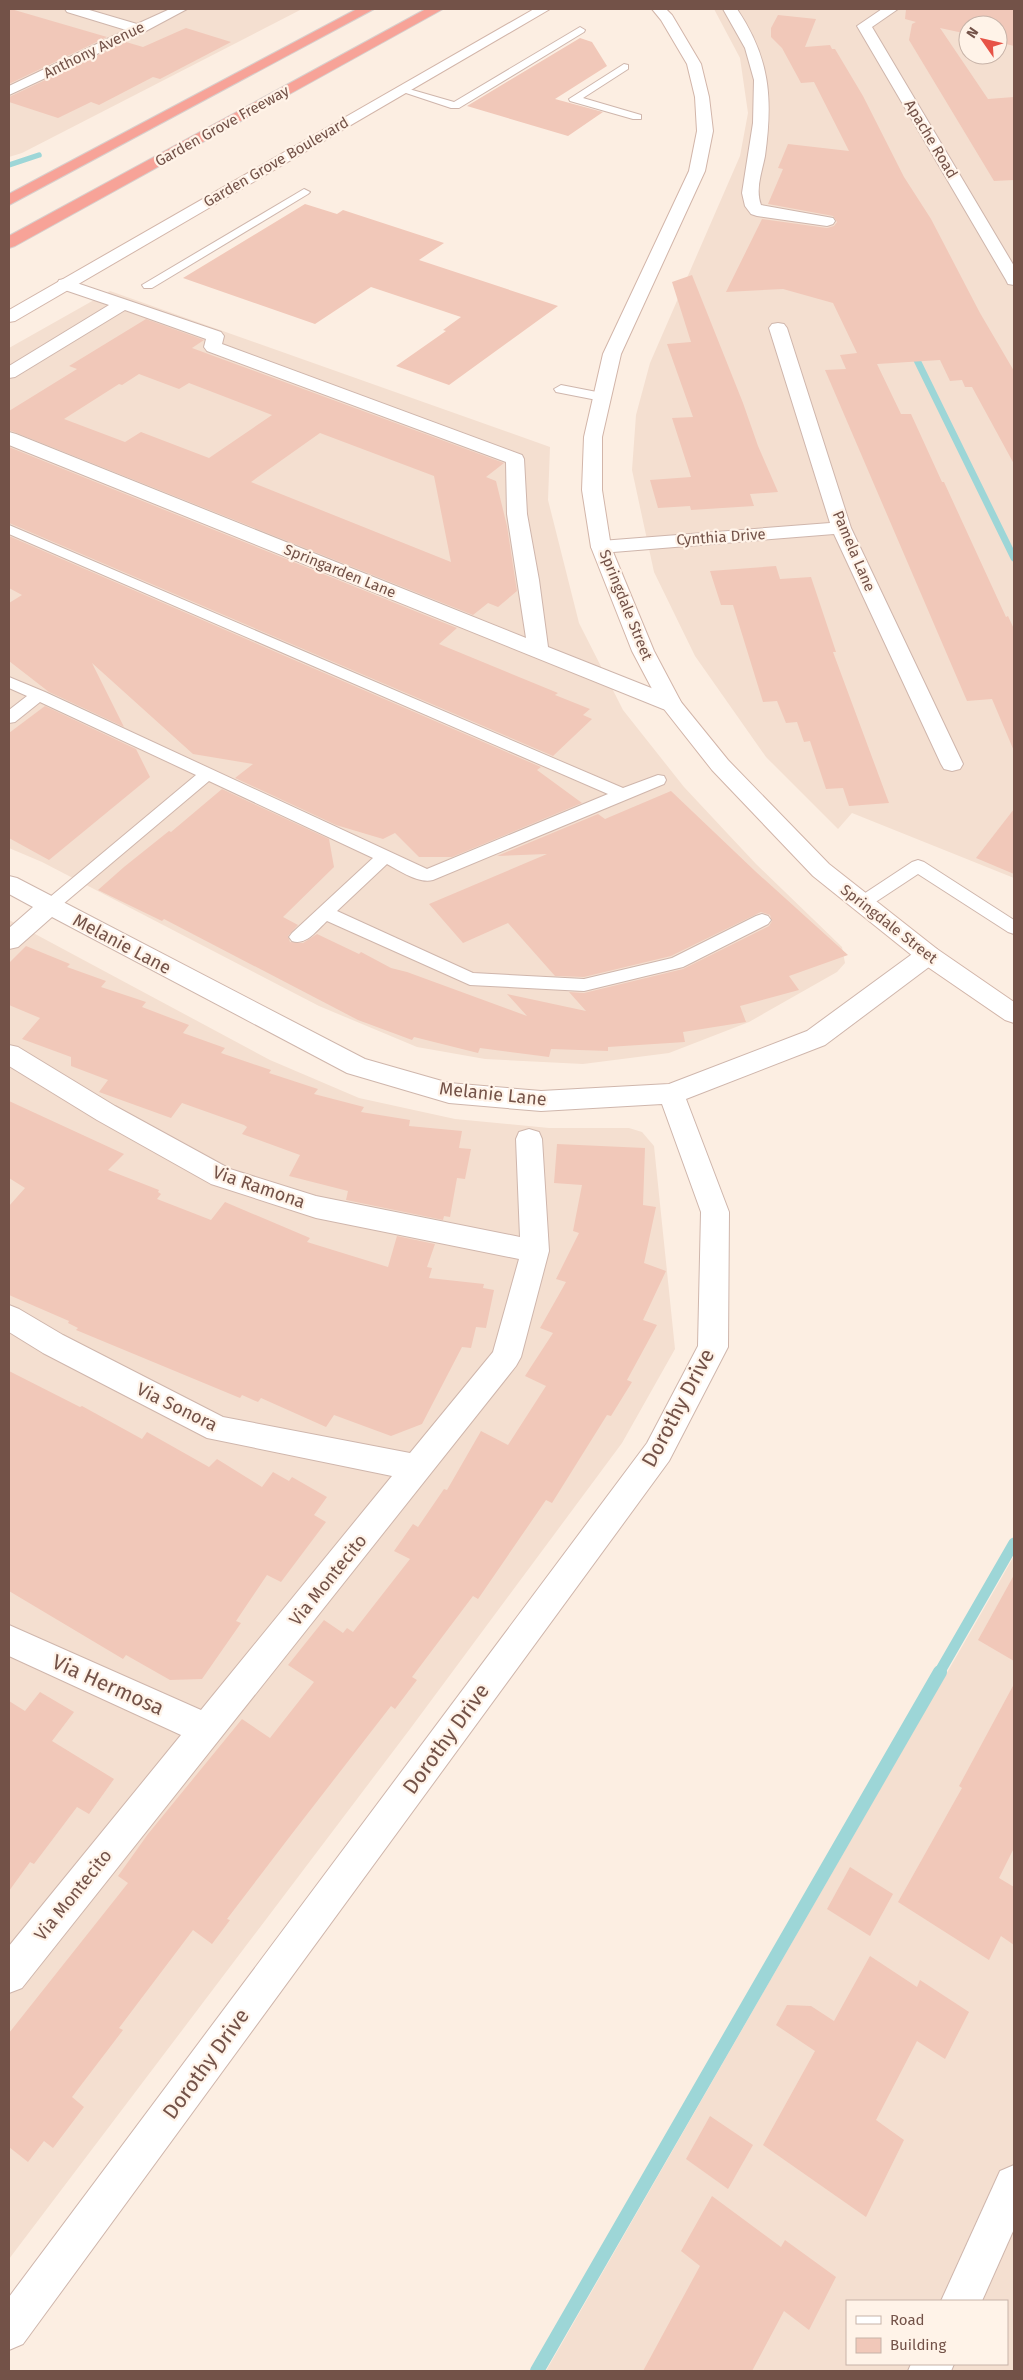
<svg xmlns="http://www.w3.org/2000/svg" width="1023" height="2380" font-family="'Fira Sans',sans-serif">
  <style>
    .residential { fill: #f4dfd0; fill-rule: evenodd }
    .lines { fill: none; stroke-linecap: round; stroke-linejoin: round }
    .stream-far3 { stroke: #9dd6d7; stroke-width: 5.5 }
    .stream-far2 { stroke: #9dd6d7; stroke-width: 7 }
    .stream-far1 { stroke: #9dd6d7; stroke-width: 11 }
    .stream { stroke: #9dd6d7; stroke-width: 14 }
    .building { fill: #f1c8b9; fill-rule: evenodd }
    .service-casing { stroke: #cfb6ac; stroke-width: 2 }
    .minor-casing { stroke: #cfb6ac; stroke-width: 2 }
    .secondary-casing { stroke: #d2b5a9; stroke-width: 2 }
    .motorway-casing { stroke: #d8cfcc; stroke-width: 2 }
    .service { fill: #fff; fill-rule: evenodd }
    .minor { fill: #fff; fill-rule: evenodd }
    .secondary { fill: #fff; fill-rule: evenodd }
    .motorway { fill: #f7a398; fill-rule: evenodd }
    .labels { text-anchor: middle; stroke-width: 4.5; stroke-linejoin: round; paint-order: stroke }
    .far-street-label { font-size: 15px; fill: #735248; stroke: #fff3e8 }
    .street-label { font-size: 18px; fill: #735248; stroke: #fff3e8 }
    .near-street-label { font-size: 21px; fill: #735248; stroke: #fff3e8 }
  </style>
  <rect width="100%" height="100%" fill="#fceee2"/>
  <!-- residential -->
  <g class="residential">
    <path d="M 9,9 L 302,9 L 22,153 L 9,157 Z"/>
    <path d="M 714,9 L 1014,9 L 1014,878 L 852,813 L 838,829 L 766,757 L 695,656 L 654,572 L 632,470 L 636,415 L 650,363 L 740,156 L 748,113 L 740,58 ZM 968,25 L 998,25 L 998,55 L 968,55 Z"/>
    <path d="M 110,291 L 550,447 L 548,500 L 579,623 L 623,710 L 684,787 L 756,864 L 842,947 L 845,963 L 837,972 L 749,1022 L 669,1053 L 583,1064 L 485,1059 L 417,1047 L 319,1006 L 42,862 L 9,848 L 9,348 Z"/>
    <path d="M 9,920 L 270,1060 L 359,1098 L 455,1119 L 549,1128 L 629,1128 L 642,1132 L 654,1146 L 675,1349 L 622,1443 L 410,1729 L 9,2259 Z"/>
    <path d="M 1014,1556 L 1014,2371 L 546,2371 ZM 847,2301 L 1007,2301 L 1007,2364 L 847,2364 Z"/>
  </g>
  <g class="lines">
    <!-- stream-far3 -->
    <path class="stream-far3" d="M 9,165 L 39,155"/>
    <!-- stream-far2 -->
    <path class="stream-far2" d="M 912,350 L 1014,558"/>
    <!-- stream-far1 -->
    <path class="stream-far1" d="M 939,1673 L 1014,1543"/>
    <!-- stream -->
    <path class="stream" d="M 537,2371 L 940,1672"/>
  </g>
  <!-- building -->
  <g class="building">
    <path d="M 9,9 L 11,9 L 107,37 L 9,84 Z"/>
    <path d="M 906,9 L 1014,9 L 1014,46 L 998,42 L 998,25 L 968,25 L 968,34 L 940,28 L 988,99 L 1014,97 L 1014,180 L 994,181 L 909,40 L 912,24 L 916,22 L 905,19 Z"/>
    <path d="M 778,15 L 816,19 L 805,47 L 830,45 L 832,49 L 835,49 L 863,96 L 904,177 L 931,219 L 980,313 L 1014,371 L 1014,464 L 972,387 L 965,387 L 962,380 L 950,381 L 940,360 L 877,364 L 901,414 L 911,414 L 942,482 L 944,482 L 1006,617 L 1008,616 L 1014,629 L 1014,751 L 992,699 L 967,701 L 825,370 L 846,369 L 840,355 L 857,353 L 833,303 L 783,289 L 726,292 L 762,219 L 827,228 L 834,226 L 837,222 L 833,216 L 768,204 L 783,169 L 778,168 L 788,144 L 849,151 L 814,82 L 801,83 L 782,48 L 771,37 L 771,28 Z"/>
    <path d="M 186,28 L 231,42 L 160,79 L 153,77 L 99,105 L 91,102 L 58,118 L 9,102 L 9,97 L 126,42 L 143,47 Z"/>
    <path d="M 580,38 L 592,42 L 607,66 L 555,99 L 603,112 L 568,136 L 467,106 Z"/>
    <path d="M 305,204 L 337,214 L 343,210 L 444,243 L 419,260 L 558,306 L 449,385 L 396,366 L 446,331 L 443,330 L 461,317 L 371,287 L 315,324 L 183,278 Z"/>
    <path d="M 692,275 L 743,403 L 758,446 L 778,492 L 750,494 L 754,506 L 691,510 L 690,506 L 658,508 L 650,480 L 691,477 L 672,418 L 693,417 L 667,344 L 691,342 L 672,282 Z"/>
    <path d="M 146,319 L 204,340 L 192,348 L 504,463 L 486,477 L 496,481 L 507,526 L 517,591 L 498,607 L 488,603 L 473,615 L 9,430 L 9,411 L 77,369 L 69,366 ZM 139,374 L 179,389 L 189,383 L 272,415 L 209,458 L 141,432 L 125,442 L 64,419 L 119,384 L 122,385 ZM 320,433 L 434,476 L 451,562 L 251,482 Z"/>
    <path d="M 9,447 L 457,628 L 439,644 L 558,693 L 555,695 L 590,709 L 583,715 L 592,719 L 553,756 L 9,523 Z"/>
    <path d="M 9,536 L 541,767 L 537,770 L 582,803 L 452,857 L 419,857 L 395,833 L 383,839 L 336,825 L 235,778 L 253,764 L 193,754 L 92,663 L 124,727 L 49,692 L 9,661 L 9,603 L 22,595 L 9,588 Z"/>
    <path d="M 776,566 L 780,579 L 811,577 L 836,652 L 833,652 L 889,803 L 849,806 L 843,788 L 826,789 L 810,741 L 804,742 L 797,722 L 786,723 L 777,701 L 763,702 L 733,605 L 721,605 L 710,571 Z"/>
    <path d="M 45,706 L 136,749 L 150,777 L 49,860 L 9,838 L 9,733 Z"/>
    <path d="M 222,789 L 329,839 L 334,867 L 283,917 L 298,925 L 288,936 L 290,942 L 303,943 L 317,934 L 359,954 L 361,952 L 391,968 L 407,972 L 527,1016 L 507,994 L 586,1011 L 569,992 L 584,993 L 683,969 L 769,926 L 772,921 L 770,915 L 761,912 L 671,956 L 584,977 L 555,976 L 508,923 L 463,943 L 429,904 L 547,854 L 497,856 L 598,814 L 605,819 L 671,791 L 755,871 L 848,955 L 789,976 L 799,990 L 740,1006 L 746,1022 L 683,1032 L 685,1042 L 608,1047 L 608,1051 L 551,1049 L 549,1057 L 480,1048 L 478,1053 L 414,1037 L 412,1040 L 358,1020 L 164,919 L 162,921 L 98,890 L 124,867 L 169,831 L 171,832 Z"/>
    <path d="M 1014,809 L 1014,874 L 976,858 Z"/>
    <path d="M 26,946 L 70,964 L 67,967 L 106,981 L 101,987 L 146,1002 L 142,1007 L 189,1025 L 183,1033 L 225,1048 L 221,1053 L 271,1070 L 269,1073 L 318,1089 L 314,1094 L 364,1107 L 361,1112 L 410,1120 L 409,1126 L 462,1131 L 459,1148 L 471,1149 L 465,1179 L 457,1178 L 450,1217 L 444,1216 L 443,1220 L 346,1200 L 348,1191 L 289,1176 L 300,1155 L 242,1134 L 247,1127 L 244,1125 L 182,1103 L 171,1118 L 99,1092 L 108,1080 L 71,1066 L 71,1057 L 22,1039 L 40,1018 L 9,1005 L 9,963 Z"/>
    <path d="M 9,1101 L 124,1154 L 108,1170 L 159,1190 L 158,1192 L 161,1194 L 157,1199 L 211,1220 L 225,1202 L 310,1238 L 307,1242 L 388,1267 L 397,1236 L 435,1244 L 427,1267 L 432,1268 L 429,1278 L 484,1284 L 483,1288 L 494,1290 L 486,1328 L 476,1327 L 471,1348 L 462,1347 L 422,1424 L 391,1436 L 334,1415 L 326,1427 L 261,1398 L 258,1402 L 242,1395 L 240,1398 L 76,1330 L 78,1328 L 68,1323 L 69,1321 L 9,1295 L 9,1206 L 25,1188 L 9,1178 Z"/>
    <path d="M 557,1144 L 645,1148 L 643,1205 L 656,1207 L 644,1263 L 666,1271 L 643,1320 L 657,1325 L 627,1380 L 632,1382 L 611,1416 L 607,1415 L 552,1503 L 546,1500 L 478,1599 L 473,1596 L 412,1677 L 417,1680 L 395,1709 L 391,1706 L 291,1835 L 227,1919 L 230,1920 L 212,1944 L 193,1930 L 119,2028 L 123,2030 L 72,2097 L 84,2107 L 53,2148 L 44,2141 L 28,2162 L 9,2147 L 9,2033 L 128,1883 L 118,1876 L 148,1834 L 242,1719 L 270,1738 L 314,1682 L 288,1665 L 324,1620 L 343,1633 L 347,1628 L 353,1632 L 410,1559 L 394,1551 L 413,1524 L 418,1527 L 444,1489 L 447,1490 L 481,1431 L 508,1445 L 546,1386 L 525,1376 L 553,1333 L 540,1328 L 566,1282 L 556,1279 L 579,1233 L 573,1231 L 582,1185 L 554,1183 Z"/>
    <path d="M 9,1371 L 80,1407 L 82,1406 L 142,1439 L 147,1432 L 209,1467 L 217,1459 L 262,1487 L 273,1472 L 289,1481 L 292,1477 L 327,1497 L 314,1515 L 326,1522 L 281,1582 L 267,1575 L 236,1621 L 241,1623 L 202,1679 L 170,1680 L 126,1655 L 123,1659 L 9,1591 Z"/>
    <path d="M 1014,1575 L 1014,1661 L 978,1640 Z"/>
    <path d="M 1014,1684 L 1014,1848 L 999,1878 L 1014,1887 L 1014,1945 L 1001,1936 L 989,1960 L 898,1902 L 962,1788 L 959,1786 Z"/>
    <path d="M 40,1692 L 74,1712 L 52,1741 L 114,1779 L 89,1814 L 77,1807 L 34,1864 L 30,1862 L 9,1891 L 9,1701 L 25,1711 Z"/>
    <path d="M 850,1867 L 893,1894 L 870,1936 L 827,1909 Z"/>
    <path d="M 870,1956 L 917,1987 L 920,1980 L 969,2012 L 945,2059 L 917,2041 L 876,2120 L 904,2140 L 866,2217 L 763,2145 L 815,2051 L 776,2025 L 787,2005 L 811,2006 L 834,2021 Z"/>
    <path d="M 710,2116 L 753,2145 L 728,2189 L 686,2159 Z"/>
    <path d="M 712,2196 L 781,2247 L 785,2240 L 836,2277 L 809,2330 L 784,2311 L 752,2371 L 643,2371 L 700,2266 L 681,2251 Z"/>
  </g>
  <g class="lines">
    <defs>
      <g id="service">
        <path d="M 580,27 L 585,30 L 584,32 L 459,108 L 451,108 L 397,90 L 402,87 L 454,102 Z"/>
        <path d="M 624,64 L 628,65 L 628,69 L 583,98 L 641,115 L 641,119 L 633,119 L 570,101 L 569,99 Z"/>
        <path d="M 304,189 L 310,192 L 308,194 L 152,288 L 144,288 L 142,285 Z"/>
        <path d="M 561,385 L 607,394 L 609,397 L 602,401 L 556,392 L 554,389 Z"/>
        <path d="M 9,525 L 623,788 L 658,775 L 664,776 L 666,780 L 664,784 L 433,880 C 419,884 400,871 387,864 L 337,911 L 473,973 L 584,979 L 672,958 L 756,916 L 762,914 L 768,916 L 771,920 L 768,924 L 683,967 L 584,991 L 470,985 L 327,921 C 317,930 306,946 292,941 L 289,937 L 292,933 L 373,858 L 209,781 L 56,910 L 50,912 L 44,910 L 41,906 L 44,902 L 196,775 L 40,702 L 15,722 L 9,723 L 9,710 L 27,696 L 9,688 L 9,677 L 45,692 L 427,869 L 608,794 L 9,534 Z"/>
        <path d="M 918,860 L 924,862 L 1014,920 L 1014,934 L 1008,932 L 918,874 L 868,907 L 862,909 L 856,907 L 853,903 L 856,899 L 912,862 Z"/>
      </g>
      <g id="minor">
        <path d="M 65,9 L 86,9 L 137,24 L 170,9 L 187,9 L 144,32 L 9,95 L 9,86 L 126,30 L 67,12 Z"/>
        <path d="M 723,9 L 737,9 C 770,58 773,98 765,156 C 762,172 755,189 761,205 L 833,218 L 835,221 L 833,224 L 827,226 L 757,216 L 751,214 L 745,206 L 742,193 L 753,123 L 754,80 L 745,48 Z"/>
        <path d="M 882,9 L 898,9 L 872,27 L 1014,266 L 1014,285 L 1008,284 L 1006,280 L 857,26 Z"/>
        <path d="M 65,279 L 221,332 L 224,336 L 222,344 L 522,455 L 524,459 L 527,514 L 539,580 L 548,647 L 679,699 L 682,704 L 679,709 L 671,711 L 663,709 L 9,445 L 9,432 L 16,434 L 526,638 L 507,514 L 506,462 L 207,351 L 204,347 L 206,339 L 125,310 L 15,377 L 9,378 L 9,366 L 109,305 L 59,288 L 57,284 L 59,280 Z"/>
        <path d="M 778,323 L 784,324 L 787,328 L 851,528 L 963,764 L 960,769 L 952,771 L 944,769 L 941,764 L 834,534 L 601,553 L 594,551 L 591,547 L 594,543 L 601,541 L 830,523 L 769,328 L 772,324 Z"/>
        <path d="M 9,876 L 17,878 L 365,1059 L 449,1083 L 541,1091 L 669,1084 L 807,1031 L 919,949 L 928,946 L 937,949 L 940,955 L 937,961 L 825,1045 L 686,1099 L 729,1212 L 728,1347 L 669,1461 L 23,2344 L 9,2350 L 9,2297 L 647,1443 L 698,1346 L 701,1212 L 662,1104 L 541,1111 L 449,1103 L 347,1073 L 52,917 L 18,947 L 9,949 L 9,928 L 33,907 L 9,894 Z"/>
        <path d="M 9,1045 L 18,1047 L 115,1106 L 230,1169 L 316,1196 L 520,1237 L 516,1139 L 519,1132 L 529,1129 L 539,1132 L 542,1139 L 549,1251 L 521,1357 L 516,1366 L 22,1988 L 9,1993 L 9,1946 L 181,1735 L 9,1656 L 9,1625 L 201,1710 L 392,1476 L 207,1438 L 43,1353 L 9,1332 L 9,1305 L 19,1309 L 63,1335 L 223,1417 L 410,1453 L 493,1352 L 519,1259 L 316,1218 L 211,1184 L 97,1120 L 9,1066 Z"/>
        <path d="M 1014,2165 L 1014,2229 L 982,2301 L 941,2301 L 1000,2171 Z"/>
        <path d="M 911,2364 L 954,2364 L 951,2371 L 908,2371 Z"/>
      </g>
      <g id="secondary">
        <path d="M 534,9 L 550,9 L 15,321 L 9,322 L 9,310 Z"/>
        <path d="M 652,9 L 666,9 L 672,15 L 701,64 L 709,97 L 713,131 L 705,171 L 621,354 L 602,437 L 602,490 L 611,547 L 654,651 L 681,702 L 728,760 L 829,864 L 937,949 L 1014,1002 L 1014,1023 L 1005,1020 L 919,961 L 813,876 L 712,770 L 660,704 L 632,651 L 591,547 L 582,490 L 584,437 L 603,354 L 689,171 L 697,131 L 695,97 L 687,64 L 661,20 Z"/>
      </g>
      <g id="motorway">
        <path d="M 357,9 L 374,9 L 9,205 L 9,194 Z"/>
        <path d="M 426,9 L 443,9 L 15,246 L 9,248 L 9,236 Z"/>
      </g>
    </defs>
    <!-- service casing -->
    <use href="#service" class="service-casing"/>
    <!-- minor casing -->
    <use href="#minor" class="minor-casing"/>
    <!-- secondary casing -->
    <use href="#secondary" class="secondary-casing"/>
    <!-- motorway casing -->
    <use href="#motorway" class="motorway-casing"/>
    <!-- service -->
    <use href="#service" class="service"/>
    <!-- minor -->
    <use href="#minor" class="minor"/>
    <!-- secondary -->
    <use href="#secondary" class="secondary"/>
    <!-- motorway -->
    <use href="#motorway" class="motorway"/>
  </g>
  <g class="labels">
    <!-- far-street labels -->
    <g class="far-street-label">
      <text transform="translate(94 50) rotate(-26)" y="5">Anthony Avenue</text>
      <text transform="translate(222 126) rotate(-29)" y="5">Garden Grove Freeway</text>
      <text transform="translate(931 139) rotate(59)" y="5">Apache Road</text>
      <text transform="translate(276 162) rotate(-30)" y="5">Garden Grove Boulevard</text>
      <text transform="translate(721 537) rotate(-4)" y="5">Cynthia Drive</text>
      <text transform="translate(854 551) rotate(67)" y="5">Pamela Lane</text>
      <text transform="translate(340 571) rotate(22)" y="5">Springarden Lane</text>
      <text transform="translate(626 605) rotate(68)" y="5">Springdale Street</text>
      <text transform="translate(889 924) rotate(38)" y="5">Springdale Street</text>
    </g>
    <!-- street labels -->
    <g class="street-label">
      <text transform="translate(122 944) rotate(28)" y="6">Melanie Lane</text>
      <text transform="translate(493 1094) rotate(6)" y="6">Melanie Lane</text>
      <text transform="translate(259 1187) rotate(19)" y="6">Via Ramona</text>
      <text transform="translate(177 1407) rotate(26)" y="6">Via Sonora</text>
      <text transform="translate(328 1580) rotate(-51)" y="6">Via Montecito</text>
      <text transform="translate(73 1895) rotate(-51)" y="6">Via Montecito</text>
    </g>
    <!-- near-street labels -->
    <g class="near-street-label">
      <text transform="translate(678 1408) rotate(-62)" y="7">Dorothy Drive</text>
      <text transform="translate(108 1685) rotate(24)" y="7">Via Hermosa</text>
      <text transform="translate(446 1739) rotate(-54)" y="7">Dorothy Drive</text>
      <text transform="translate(206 2064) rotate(-54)" y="7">Dorothy Drive</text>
    </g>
  </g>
  <!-- border -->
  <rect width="1023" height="2380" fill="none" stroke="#735248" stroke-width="20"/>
  <!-- legend -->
  <rect x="846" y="2300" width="162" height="65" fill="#fff3e8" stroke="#c7b3a8"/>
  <rect x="856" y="2316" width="25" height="8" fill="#ffffff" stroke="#c7b3a8"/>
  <text x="890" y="2325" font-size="15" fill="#735248">Road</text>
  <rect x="856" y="2338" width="25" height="15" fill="#f1c8b9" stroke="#c7b3a8"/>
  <text x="890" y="2350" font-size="15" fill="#735248">Building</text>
  <!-- north arrow -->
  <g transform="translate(983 40) rotate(304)"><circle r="24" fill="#fff3e8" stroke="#c7b3a8"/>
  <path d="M0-4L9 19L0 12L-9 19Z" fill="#e75346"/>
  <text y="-8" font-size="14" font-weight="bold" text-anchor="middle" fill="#735248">N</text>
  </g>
</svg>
